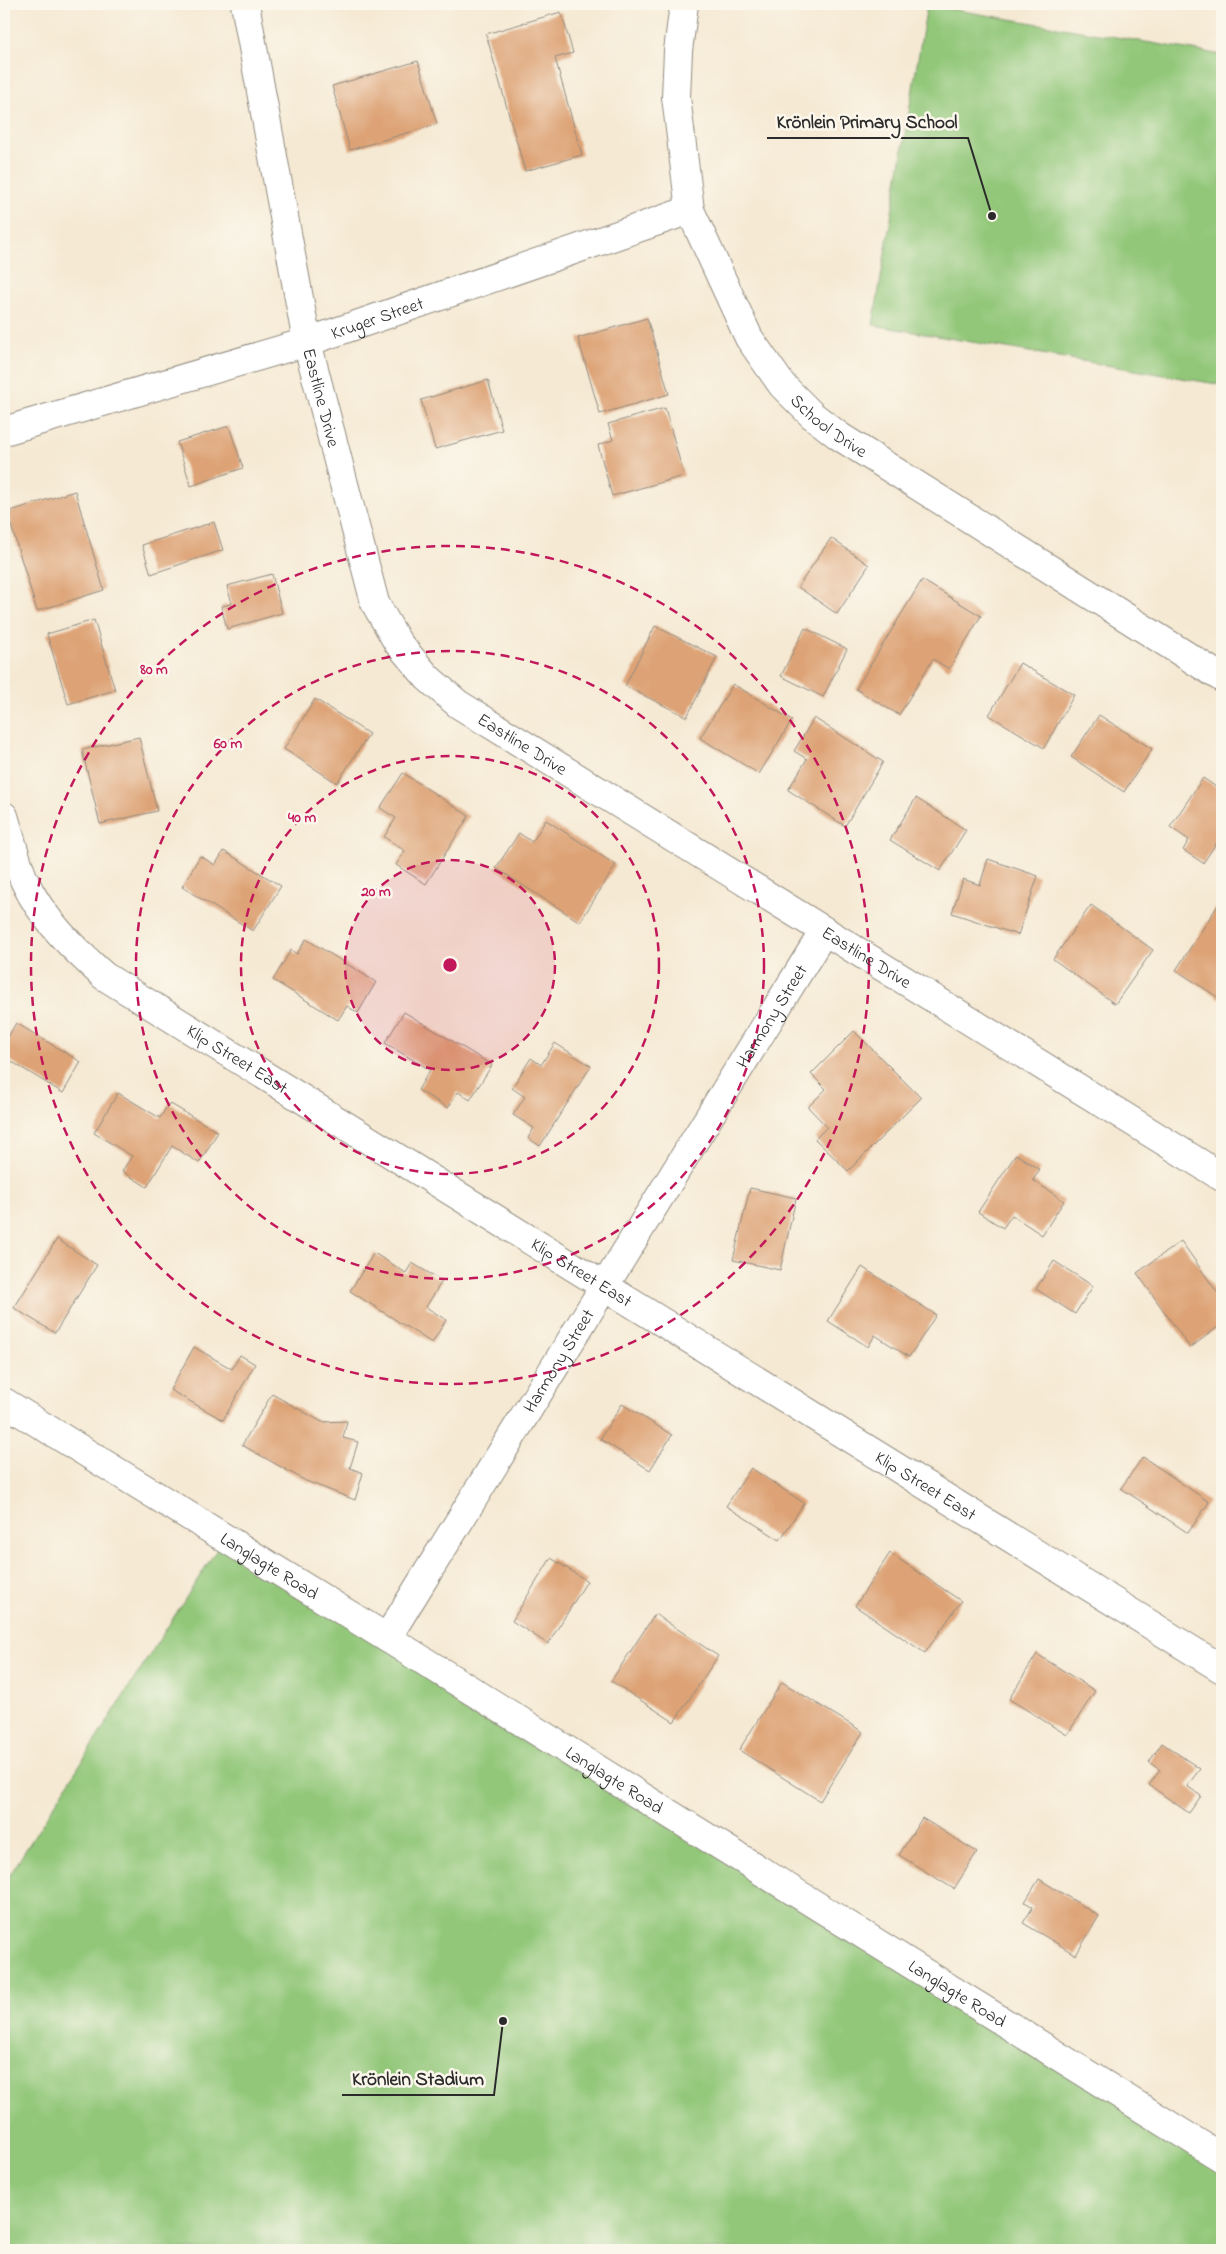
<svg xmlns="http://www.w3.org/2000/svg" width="1226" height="2254" font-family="'Indie Flower',sans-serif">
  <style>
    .grass { fill: #92c779; stroke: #5e7952 }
    .building { fill: #dda274 }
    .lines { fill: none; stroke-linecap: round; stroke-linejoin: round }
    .minor-casing { stroke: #908a7f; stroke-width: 30 }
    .minor { stroke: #fff; stroke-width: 28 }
    .ring { fill: none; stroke: #c2185b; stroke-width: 2.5; stroke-dasharray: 9 6 }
    .labels { text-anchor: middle; stroke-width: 5; stroke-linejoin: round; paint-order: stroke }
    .street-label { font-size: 18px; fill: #2b2b2b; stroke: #fbf7ec }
    .centre { fill: #c2185b; stroke: #fbf7ec; stroke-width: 2.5 }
    .ring-label { font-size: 15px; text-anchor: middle; font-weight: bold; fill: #c2185b; stroke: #fbf7ec; stroke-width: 5; stroke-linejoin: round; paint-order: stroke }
    .leader { fill: none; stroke: #2b2b2b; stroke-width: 2 }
    .callout-dot { fill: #2b2b2b; stroke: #fbf7ec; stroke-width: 2 }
    .callout-label { font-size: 19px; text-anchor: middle; font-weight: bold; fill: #2b2b2b; stroke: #fbf7ec; stroke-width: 5; stroke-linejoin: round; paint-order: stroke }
  </style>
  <rect width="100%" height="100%" fill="#fbf7ec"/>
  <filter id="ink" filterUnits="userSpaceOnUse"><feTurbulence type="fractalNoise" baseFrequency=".02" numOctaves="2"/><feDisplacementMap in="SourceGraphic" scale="10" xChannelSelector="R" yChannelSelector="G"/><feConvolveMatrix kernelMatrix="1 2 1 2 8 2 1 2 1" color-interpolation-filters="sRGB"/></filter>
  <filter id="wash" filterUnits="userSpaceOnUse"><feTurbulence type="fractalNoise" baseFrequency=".0096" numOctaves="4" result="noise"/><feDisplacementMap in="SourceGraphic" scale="20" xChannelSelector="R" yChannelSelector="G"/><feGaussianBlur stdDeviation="1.12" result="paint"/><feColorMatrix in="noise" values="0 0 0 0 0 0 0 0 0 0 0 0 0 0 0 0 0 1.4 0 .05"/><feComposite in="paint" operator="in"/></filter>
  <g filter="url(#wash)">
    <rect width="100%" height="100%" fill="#f5e9d3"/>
    <!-- grass -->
    <g class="grass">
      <path d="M 927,5 L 1222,55 L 1222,385 L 873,325 Z"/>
      <path d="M 224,1538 L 1222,2158 L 1222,2250 L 4,2250 L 4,1884 Z"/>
    </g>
    <g id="blocks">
      <!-- building -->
      <g class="building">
        <path d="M 561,12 L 573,53 L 555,58 L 582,155 L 525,171 L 486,34 Z"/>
        <path d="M 418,61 L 437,124 L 350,150 L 332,86 Z"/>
        <path d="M 647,318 L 669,394 L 600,414 L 578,338 Z"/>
        <path d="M 488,380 L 502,430 L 435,449 L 421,400 Z"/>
        <path d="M 665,408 L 684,476 L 612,496 L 598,445 L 613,440 L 608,424 Z"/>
        <path d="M 229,426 L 243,468 L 191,486 L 177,442 Z"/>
        <path d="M 75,491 L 104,590 L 37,611 L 7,512 Z"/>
        <path d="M 214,522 L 223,550 L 151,574 L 142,545 Z"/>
        <path d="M 831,538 L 869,565 L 837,614 L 798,587 Z"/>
        <path d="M 272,574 L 282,613 L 227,629 L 221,606 L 232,604 L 227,586 Z"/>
        <path d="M 922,580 L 981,616 L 949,669 L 933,659 L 899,715 L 856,689 Z"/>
        <path d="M 94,620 L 115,690 L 68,704 L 47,634 Z"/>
        <path d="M 655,626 L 717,657 L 687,717 L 625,686 Z"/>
        <path d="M 805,628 L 847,649 L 823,697 L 781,676 Z"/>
        <path d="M 1020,663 L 1074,695 L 1044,748 L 989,715 Z"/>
        <path d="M 733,684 L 792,720 L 759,774 L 700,738 Z"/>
        <path d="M 315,699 L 369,734 L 337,783 L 284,749 Z"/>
        <path d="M 1099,715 L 1152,749 L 1124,792 L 1071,757 Z"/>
        <path d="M 814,718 L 883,762 L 845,826 L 788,790 L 807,759 L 794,751 Z"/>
        <path d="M 139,737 L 157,811 L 100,824 L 82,750 Z"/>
        <path d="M 403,773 L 469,816 L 426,884 L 396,865 L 405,851 L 384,837 L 396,818 L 380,808 Z"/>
        <path d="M 1203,778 L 1222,791 L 1222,835 L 1203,863 L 1183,850 L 1189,840 L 1170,827 Z"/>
        <path d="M 916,798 L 966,830 L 940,871 L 890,840 Z"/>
        <path d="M 546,820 L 616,865 L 580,922 L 496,868 L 519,833 L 532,842 Z"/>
        <path d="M 224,851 L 281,886 L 253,931 L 182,887 L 200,856 L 215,865 Z"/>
        <path d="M 988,859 L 1038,876 L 1018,935 L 952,913 L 963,879 L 980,885 Z"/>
        <path d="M 1222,899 L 1222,1000 L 1176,970 Z"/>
        <path d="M 1091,905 L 1153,950 L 1115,1004 L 1053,959 Z"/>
        <path d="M 306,939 L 376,982 L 358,1013 L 347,1006 L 338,1020 L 273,980 L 291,950 L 297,954 Z"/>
        <path d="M 404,1012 L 492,1065 L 470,1100 L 458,1092 L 448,1108 L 418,1090 L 430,1070 L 385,1043 Z"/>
        <path d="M 16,1023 L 81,1062 L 63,1093 L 4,1057 L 4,1044 Z"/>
        <path d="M 854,1031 L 921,1098 L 848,1171 L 815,1139 L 827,1127 L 808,1107 L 826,1089 L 811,1074 Z"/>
        <path d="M 555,1043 L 591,1066 L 540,1146 L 528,1138 L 534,1128 L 513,1115 L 525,1097 L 512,1088 L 531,1058 L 541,1065 Z"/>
        <path d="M 118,1093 L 160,1118 L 169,1103 L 218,1132 L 199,1163 L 172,1146 L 147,1187 L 122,1171 L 132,1156 L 94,1133 Z"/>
        <path d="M 1016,1154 L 1040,1170 L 1033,1180 L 1064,1201 L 1042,1235 L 1012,1215 L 1003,1228 L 978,1212 Z"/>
        <path d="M 750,1188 L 796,1198 L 780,1270 L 733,1260 Z"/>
        <path d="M 57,1239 L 97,1265 L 55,1333 L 14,1308 Z"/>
        <path d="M 1181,1241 L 1222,1299 L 1222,1324 L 1190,1348 L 1137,1273 Z"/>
        <path d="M 374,1253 L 406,1273 L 412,1263 L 442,1281 L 426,1307 L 446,1320 L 432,1343 L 350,1291 Z"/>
        <path d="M 1054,1261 L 1093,1286 L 1075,1314 L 1036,1289 Z"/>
        <path d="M 862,1267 L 936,1315 L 909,1357 L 875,1335 L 868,1347 L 828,1321 Z"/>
        <path d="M 194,1347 L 232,1369 L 240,1355 L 255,1364 L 223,1420 L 170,1390 Z"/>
        <path d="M 272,1394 L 322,1422 L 347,1421 L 343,1438 L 358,1442 L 350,1468 L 363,1473 L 355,1500 L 306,1481 L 242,1445 Z"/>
        <path d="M 622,1404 L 672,1435 L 650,1470 L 600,1439 Z"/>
        <path d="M 1143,1457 L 1209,1502 L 1188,1533 L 1121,1488 Z"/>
        <path d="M 751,1468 L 804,1503 L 780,1540 L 726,1506 Z"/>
        <path d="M 890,1553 L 961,1601 L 925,1653 L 855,1606 Z"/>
        <path d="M 551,1558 L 587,1581 L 548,1644 L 512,1621 Z"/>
        <path d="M 655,1614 L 718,1656 L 674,1722 L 611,1681 Z"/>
        <path d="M 1037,1654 L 1095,1691 L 1067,1735 L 1009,1699 Z"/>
        <path d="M 782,1682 L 863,1732 L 820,1801 L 739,1750 Z"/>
        <path d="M 1162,1743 L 1200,1769 L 1187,1786 L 1201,1796 L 1189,1813 L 1149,1785 L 1160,1770 L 1149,1762 Z"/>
        <path d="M 922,1818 L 977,1852 L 954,1889 L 899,1855 Z"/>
        <path d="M 1039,1879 L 1099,1916 L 1076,1955 L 1023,1923 L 1033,1907 L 1025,1902 Z"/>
      </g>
    </g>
  </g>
  <g filter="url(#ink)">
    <use href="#blocks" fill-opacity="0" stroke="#908a7f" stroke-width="1"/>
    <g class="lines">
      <defs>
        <g id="minor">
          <path id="s1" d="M 245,4 L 307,342 L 375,603 L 398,643 L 428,678 L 458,704 L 1222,1177"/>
          <path id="s2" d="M 684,4 L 678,51 L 676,97 L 690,210 L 749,338 L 782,385 L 812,415 L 839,436 L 1222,678"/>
          <path id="s3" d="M 4,431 L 307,342 L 690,210"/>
          <path id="s4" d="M 4,816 C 11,838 16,862 25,882 C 42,919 74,949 104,976 L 1222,1669"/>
          <path id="s5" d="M 4,1402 L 387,1638 L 1222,2158"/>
          <path id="s6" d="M 387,1638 L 824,931"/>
        </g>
      </defs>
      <!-- minor casing -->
      <use href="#minor" class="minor-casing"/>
      <!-- minor -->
      <use href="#minor" class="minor"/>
    </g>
  </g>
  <!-- distance rings -->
  <circle cx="450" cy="965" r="105" fill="#c2185b" fill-opacity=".12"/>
  <g class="ring">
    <circle cx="450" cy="965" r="105"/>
    <circle cx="450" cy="965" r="209"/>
    <circle cx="450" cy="965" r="314"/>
    <circle cx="450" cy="965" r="419"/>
  </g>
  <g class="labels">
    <!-- street labels -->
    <g class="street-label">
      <text dy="6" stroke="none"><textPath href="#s3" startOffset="390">Kruger Street</textPath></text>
      <text dy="6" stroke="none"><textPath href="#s1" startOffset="401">Eastline Drive</textPath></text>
      <text dy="6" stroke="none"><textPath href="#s2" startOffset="468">School Drive</textPath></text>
      <text dy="6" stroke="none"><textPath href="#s1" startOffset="821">Eastline Drive</textPath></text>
      <text dy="6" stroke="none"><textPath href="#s1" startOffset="1226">Eastline Drive</textPath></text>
      <text dy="6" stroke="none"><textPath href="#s6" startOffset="731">Harmony Street</textPath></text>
      <text dy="6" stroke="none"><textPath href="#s4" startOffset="350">Klip Street East</textPath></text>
      <text dy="6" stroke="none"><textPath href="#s4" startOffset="755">Klip Street East</textPath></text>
      <text dy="6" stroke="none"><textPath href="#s6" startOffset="326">Harmony Street</textPath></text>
      <text dy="6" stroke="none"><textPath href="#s4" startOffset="1160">Klip Street East</textPath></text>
      <text dy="6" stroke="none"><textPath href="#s5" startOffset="312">Langlagte Road</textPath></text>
      <text dy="6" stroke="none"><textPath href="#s5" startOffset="718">Langlagte Road</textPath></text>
      <text dy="6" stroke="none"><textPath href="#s5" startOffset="1122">Langlagte Road</textPath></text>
    </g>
  </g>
  <circle cx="450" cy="965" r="8" class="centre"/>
  <g class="ring-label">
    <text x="154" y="674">80 m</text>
    <text x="228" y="748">60 m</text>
    <text x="302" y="822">40 m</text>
    <text x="376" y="896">20 m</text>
  </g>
  <!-- callouts -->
  <path class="leader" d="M992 216L968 138H767M503 2021L494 2095H342"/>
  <g class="callout-dot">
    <circle cx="992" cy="216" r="5"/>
    <circle cx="503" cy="2021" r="5"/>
  </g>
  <g class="callout-label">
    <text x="867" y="128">Krönlein Primary School</text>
    <text x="418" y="2085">Krönlein Stadium</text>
  </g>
  <!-- margin -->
  <rect width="1226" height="2254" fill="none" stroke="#fbf7ec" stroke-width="20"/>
</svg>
